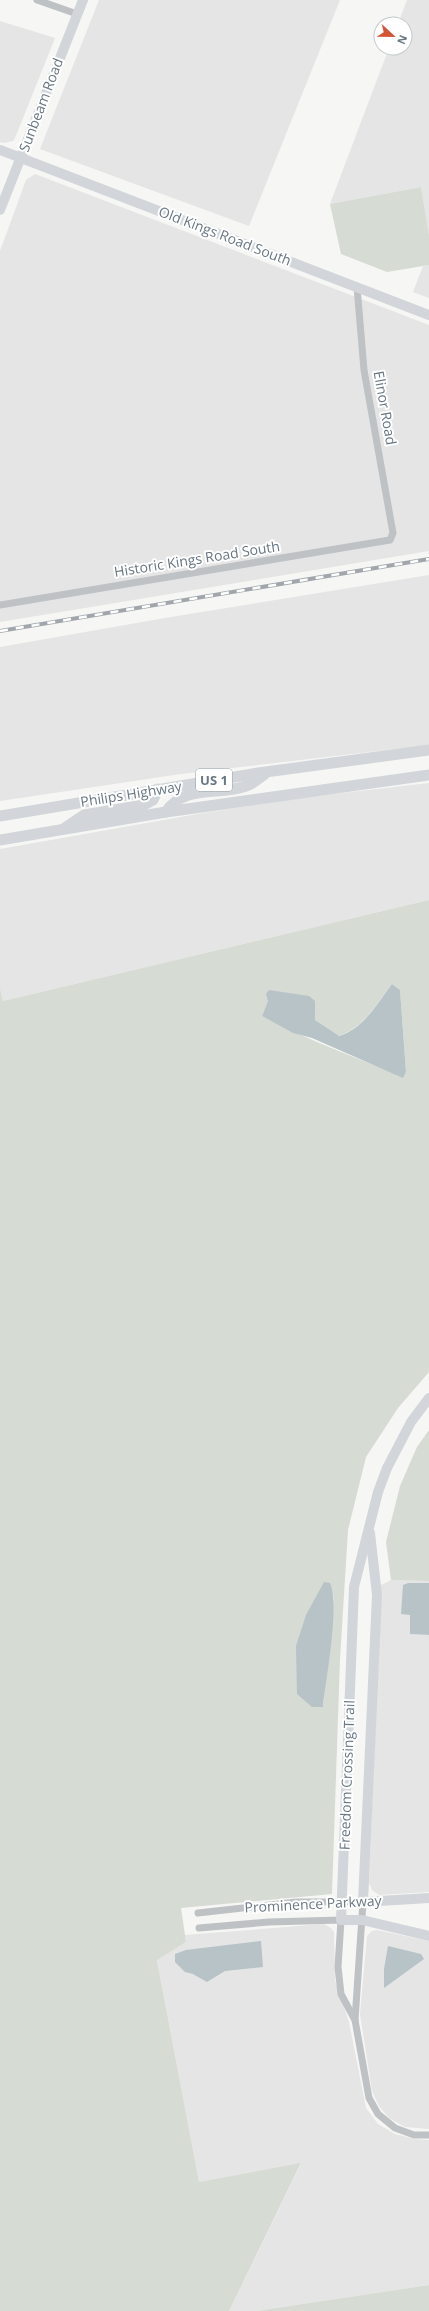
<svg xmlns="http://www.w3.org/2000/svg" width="429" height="2311" font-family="'Open Sans',sans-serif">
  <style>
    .built { fill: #e4e5e4 }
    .green { fill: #d6dbd3; fill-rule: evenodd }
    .water { fill: #b7c3c7 }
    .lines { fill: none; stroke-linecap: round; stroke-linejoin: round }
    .street { stroke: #bec2c5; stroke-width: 7 }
    .secondary { stroke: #d2d6da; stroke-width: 10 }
    .primary { stroke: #d2d6da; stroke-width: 11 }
    .rail-casing { stroke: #a0a6ab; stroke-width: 4 }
    .rail { stroke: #fff; stroke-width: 2.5; stroke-dasharray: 8; stroke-linecap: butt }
    .labels { text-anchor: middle; stroke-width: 4; stroke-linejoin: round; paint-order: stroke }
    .shield { fill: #fff; stroke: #95a0a8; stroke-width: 1 }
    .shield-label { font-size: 13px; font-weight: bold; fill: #687782 }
    .street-label { font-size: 14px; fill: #687782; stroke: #fff }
  </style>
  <rect width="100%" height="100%" fill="#f6f6f4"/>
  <!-- built -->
  <g class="built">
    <path d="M 99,0 L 340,0 L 249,226 L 40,149 Z"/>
    <path d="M 407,0 L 429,0 L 429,235 L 421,187 L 330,204 L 389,48 L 405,48 L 405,24 L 398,24 Z"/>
    <path d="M 0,21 L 55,38 L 15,138 L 13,141 L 3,143 L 0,142 Z"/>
    <path d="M 35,174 L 429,325 L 429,551 L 0,622 L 0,251 L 26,180 Z"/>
    <path d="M 429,265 L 429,298 L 413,292 L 423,266 Z"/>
    <path d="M 429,575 L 429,745 L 181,774 L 0,801 L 0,647 L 165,618 Z"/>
    <path d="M 429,783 L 429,900 L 3,1001 L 0,988 L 0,849 L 203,813 L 299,798 Z"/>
    <path d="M 391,1580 L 429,1581 L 429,1583 L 408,1583 L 401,1614 L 410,1614 L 410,1634 L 429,1635 L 429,1892 L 379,1895 L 372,1890 L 369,1883 L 381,1585 Z"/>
    <path d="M 324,1924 L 331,1928 L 334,1932 L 335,1980 L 349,2022 L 366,2108 L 378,2124 L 395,2134 L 414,2139 L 429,2140 L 429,2285 L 256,2311 L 229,2311 L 301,2164 L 199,2182 L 157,1959 L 186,1942 L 185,1935 Z"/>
    <path d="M 377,1930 L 429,1941 L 429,2129 L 405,2127 L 389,2118 L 379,2106 L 372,2091 L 360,2014 L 367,1936 L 372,1931 Z"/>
  </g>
  <!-- green -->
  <g class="green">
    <path d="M 421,187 L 429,235 L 429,265 L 387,272 L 341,254 L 330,204 Z"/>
    <path d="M 429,900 L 429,1372 L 398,1408 L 366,1457 L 348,1530 L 340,1659 L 332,1894 L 181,1908 L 186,1942 L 157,1960 L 199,2182 L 301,2163 L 229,2311 L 0,2311 L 0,988 L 3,1001 ZM 392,984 L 400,990 L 406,1072 L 403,1077 C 356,1057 306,1040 262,1016 L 268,1001 L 315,1001 L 315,1020 L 338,1036 C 362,1029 378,1003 392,984 ZM 334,1593 L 323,1706 L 312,1707 Z"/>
    <path d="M 429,1430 L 429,1581 L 391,1580 L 386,1542 L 400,1486 L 417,1447 Z"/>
    <path d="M 429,2285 L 429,2311 L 256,2311 Z"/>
  </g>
  <!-- water -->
  <g class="water">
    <path d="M 392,984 L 400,990 L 406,1072 L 403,1078 L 312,1038 L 293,1033 L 262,1016 L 268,1001 L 266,994 L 269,990 L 309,996 L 315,1001 L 315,1020 L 339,1036 C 363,1029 378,1003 392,984 Z"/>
    <path d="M 324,1582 L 330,1583 C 340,1606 326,1678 323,1707 L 312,1707 L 297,1694 L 296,1646 L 306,1615 Z"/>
    <path d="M 408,1583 L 429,1583 L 429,1635 L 410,1634 L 410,1615 L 401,1614 L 403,1585 Z"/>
    <path d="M 261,1941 L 263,1967 L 225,1971 L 207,1982 L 193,1974 L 185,1972 L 175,1962 L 175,1954 L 186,1950 Z"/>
    <path d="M 388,1946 L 421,1954 L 424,1959 L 384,1988 L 384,1969 Z"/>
  </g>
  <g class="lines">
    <!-- street -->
    <g class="street">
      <path d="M 37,0 L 77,14"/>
      <path d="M 0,605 L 390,540 L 393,533 L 364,370 L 357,287"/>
      <path d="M 198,1913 L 296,1902 L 363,1902 L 355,2020 L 369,2098 L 378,2114 L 395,2128 L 414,2135 L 429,2135"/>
      <path d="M 199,1928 L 269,1922 L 341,1920 L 338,1967 L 341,1994 L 355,2020"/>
    </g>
    <!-- secondary -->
    <g class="secondary">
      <path d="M 0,150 L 429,315"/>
      <path d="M 0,210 L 83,0"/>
      <path d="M 429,1398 L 411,1422 L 387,1468 L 378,1492 L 354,1587 L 341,1920 L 362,1920 L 429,1936"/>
      <path d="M 370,1533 L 377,1595 L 363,1902 L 429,1898"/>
    </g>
    <!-- primary -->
    <g class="primary">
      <path d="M 166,812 C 184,784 219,796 246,786 C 253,784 259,778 265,774"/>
      <path d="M 0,816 L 258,773 L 429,750"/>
      <path d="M 66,827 L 84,815 L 144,805 L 153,800 L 158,789"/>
      <path d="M 0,840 L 166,812 L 429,775"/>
    </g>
    <defs>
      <path id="rail" d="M 0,631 L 429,559"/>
    </defs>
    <!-- rail casing -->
    <use href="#rail" class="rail-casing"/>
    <!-- rail -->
    <use href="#rail" class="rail"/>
  </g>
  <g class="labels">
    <!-- shield labels -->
    <rect class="shield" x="196" y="769" width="36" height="22" rx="3"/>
    <g class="shield-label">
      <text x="214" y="785">US 1</text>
    </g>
    <!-- street labels -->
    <g class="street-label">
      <text transform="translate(41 105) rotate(-69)" y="5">Sunbeam Road</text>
      <text transform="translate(225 236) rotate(21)" y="5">Old Kings Road South</text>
      <text transform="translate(385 408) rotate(80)" y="5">Elinor Road</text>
      <text transform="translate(197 559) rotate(-9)" y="5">Historic Kings Road South</text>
      <text transform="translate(131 794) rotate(-9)" y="5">Philips Highway</text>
      <text transform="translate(347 1775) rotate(-88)" y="5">Freedom Crossing Trail</text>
      <text transform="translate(313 1904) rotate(-3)" y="5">Prominence Parkway</text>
    </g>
  </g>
  <!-- north arrow -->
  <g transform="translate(393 36) rotate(112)"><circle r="19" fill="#ffffff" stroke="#c3c9cd"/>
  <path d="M0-3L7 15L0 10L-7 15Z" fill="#d45536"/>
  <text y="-6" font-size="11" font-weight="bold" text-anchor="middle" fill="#687782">N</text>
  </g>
</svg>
